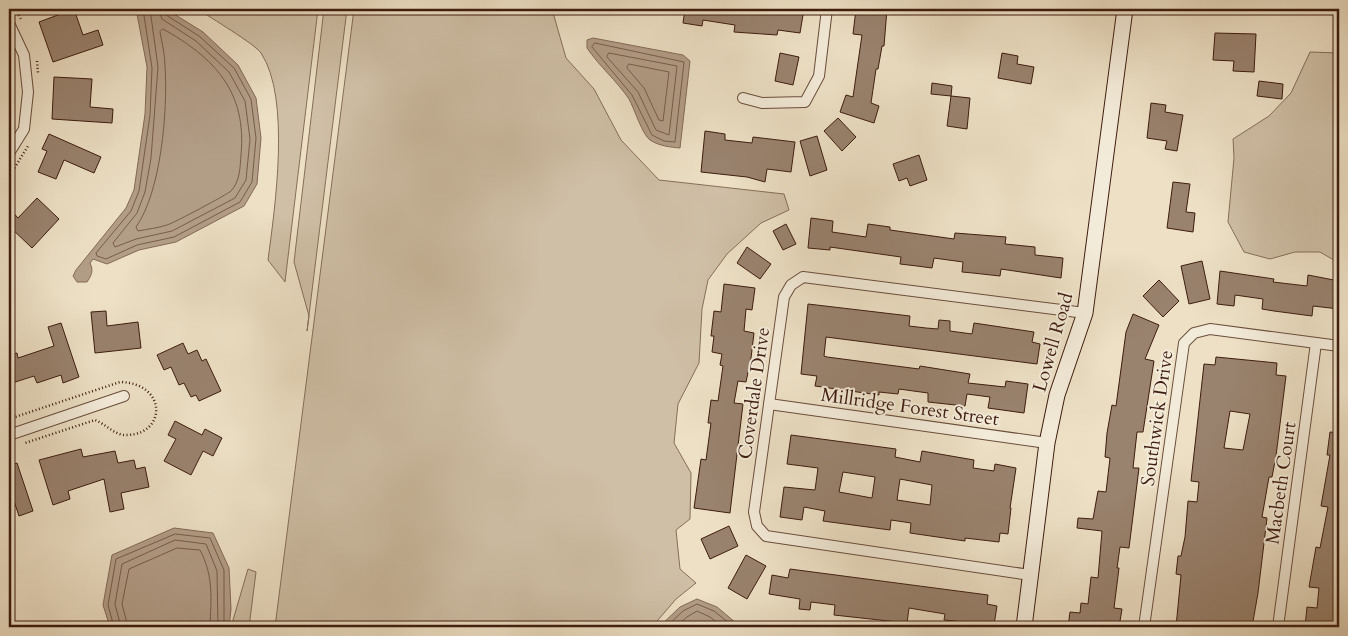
<svg xmlns="http://www.w3.org/2000/svg" width="1348" height="636" font-family="Cardo,serif">
  <style>
    .green { fill: #cfbfa6; stroke: #866e5a }
    .water { fill: #b29d87; stroke: #846957 }
    .lines { fill: none; stroke-linecap: round; stroke-linejoin: round }
    .shore { stroke: #785c4b; stroke-width: 1 }
    .building { fill: #99826e; stroke: #3e1c0f; fill-rule: evenodd }
    .street-casing { stroke: #6a4d3c; stroke-width: 12 }
    .secondary-casing { stroke: #3e1c0f; stroke-width: 17 }
    .path { stroke: #3e1c0f; stroke-width: 2.5; stroke-dasharray: 1 2.5; stroke-linecap: butt }
    .street { stroke: #f3ebd9; stroke-width: 10 }
    .secondary { stroke: #f3ebd9; stroke-width: 15 }
    .labels { text-anchor: middle; stroke-width: 4; stroke-linejoin: round; paint-order: stroke }
    .street-label { font-size: 19px; fill: #3e1c0f; stroke: #f3ebd9 }
  </style>
  <rect width="100%" height="100%" fill="#ede0c5"/>
  <filter id="stains"><feTurbulence type="fractalNoise" baseFrequency=".004" numOctaves="4"/><feColorMatrix values="0 0 0 0 .2 0 0 0 0 .09 0 0 0 0 .02 0 0 0 .5 -.17"/></filter>
  <radialGradient id="worn" r=".72"><stop offset=".6" stop-color="#630" stop-opacity="0"/><stop offset="1" stop-color="#630" stop-opacity=".3"/></radialGradient>
  <!-- green -->
  <g class="green">
    <path d="M 198,9 L 318,9 L 285,282 L 268,260 C 275,207 291,98 261,53 C 255,44 209,17 198,9 Z"/>
    <path d="M 324,9 L 347,9 L 307,331 L 309,316 L 294,262 Z"/>
    <path d="M 354,9 L 552,9 L 566,58 L 594,89 L 621,140 L 659,180 L 784,194 L 789,210 L 761,223 L 727,254 L 708,280 L 702,309 L 699,363 L 678,404 L 674,443 L 691,473 L 690,519 L 676,530 L 680,569 L 696,583 L 676,599 L 652,627 L 275,627 Z"/>
    <path d="M 1310,52 L 1339,53 L 1339,263 L 1320,252 L 1295,252 L 1270,259 L 1244,252 L 1228,222 L 1234,158 L 1233,139 L 1269,116 L 1291,93 Z"/>
    <path d="M 248,569 L 256,572 L 249,627 L 231,627 Z"/>
  </g>
  <!-- water -->
  <g class="water">
    <path d="M 139,9 L 166,9 L 203,32 L 238,65 L 256,98 L 261,138 L 257,184 L 244,206 L 176,242 L 139,250 L 107,264 L 93,259 L 90,263 C 94,271 91,276 87,282 L 77,282 L 73,276 L 76,270 L 126,208 L 134,190 L 145,114 L 147,67 L 137,14 Z"/>
    <path d="M 593,38 L 683,55 L 690,61 L 680,148 C 670,147 659,146 650,140 C 642,134 635,110 629,99 C 617,81 599,66 587,48 L 587,40 Z"/>
    <path d="M 174,528 L 213,533 L 229,568 L 231,609 L 229,627 L 110,627 L 103,605 L 112,555 Z"/>
    <path d="M 697,599 L 717,607 L 736,623 L 775,627 L 659,627 L 680,607 Z"/>
  </g>
  <g class="lines">
    <!-- shore -->
    <g class="shore">
      <path d="M 143,9 L 152,68 L 150,115 L 139,191 L 131,211 L 96,253 L 97,256 L 106,259 L 137,245 L 174,237 L 240,202 L 252,182 L 256,138 L 251,99 L 234,68 L 199,36 L 166,15 L 164,9"/>
      <path d="M 150,9 L 158,67 L 151,158 L 145,192 L 137,213 L 113,243 L 115,247 L 136,239 L 172,231 L 235,198 L 246,180 L 250,139 L 245,101 L 229,72 L 196,41 L 162,19 L 158,9"/>
      <path d="M 163,29 C 215,58 247,92 241,155 C 240,168 240,181 231,191 C 228,194 174,223 167,225 C 158,228 148,229 138,231 L 136,227 C 161,192 168,110 165,66 C 165,55 162,43 160,32 Z"/>
      <path d="M 595,43 L 684,62 L 675,142 L 664,141 L 652,135 L 632,95 L 592,47 Z"/>
      <path d="M 609,53 L 677,66 L 669,135 L 656,130 L 638,92 L 607,57 Z"/>
      <path d="M 629,64 L 669,72 L 663,121 L 659,120 L 644,88 L 627,68 Z"/>
      <path d="M 114,627 L 108,605 L 116,559 L 175,534 L 210,538 L 224,570 L 224,627"/>
      <path d="M 121,627 L 115,604 L 122,564 L 175,540 L 206,544 L 217,571 L 218,627"/>
      <path d="M 128,627 L 122,604 L 129,569 L 177,548 L 200,550 C 214,577 211,598 210,627"/>
      <path d="M 666,627 L 683,611 L 697,604 L 714,611 L 734,627"/>
      <path d="M 675,627 L 687,617 L 697,611 L 710,617 L 723,627"/>
    </g>
  </g>
  <!-- building -->
  <g class="building">
    <path d="M 74,9 L 83,35 L 98,30 L 103,45 L 53,62 L 39,22 Z"/>
    <path d="M 685,9 L 804,9 L 800,33 L 778,30 L 777,35 L 734,32 L 735,25 L 703,20 L 702,26 L 683,23 Z"/>
    <path d="M 856,9 L 887,9 L 884,46 L 882,46 L 878,69 L 876,69 L 871,103 L 879,106 L 874,123 L 840,112 L 846,95 L 853,97 L 862,35 L 853,34 Z"/>
    <path d="M 1215,33 L 1256,34 L 1254,72 L 1233,71 L 1234,61 L 1213,60 Z"/>
    <path d="M 780,53 L 799,57 L 793,85 L 775,81 Z"/>
    <path d="M 1002,53 L 1018,56 L 1017,64 L 1034,67 L 1031,84 L 998,78 Z"/>
    <path d="M 54,77 L 92,79 L 90,107 L 113,109 L 112,123 L 52,119 Z"/>
    <path d="M 1259,81 L 1283,84 L 1282,99 L 1257,96 Z"/>
    <path d="M 932,83 L 952,86 L 951,96 L 931,94 Z"/>
    <path d="M 951,96 L 970,98 L 967,129 L 947,126 Z"/>
    <path d="M 1151,103 L 1166,105 L 1165,112 L 1183,115 L 1177,151 L 1165,149 L 1167,141 L 1147,138 Z"/>
    <path d="M 838,118 L 856,137 L 842,151 L 824,131 Z"/>
    <path d="M 705,131 L 725,134 L 725,140 L 752,143 L 753,137 L 795,142 L 791,172 L 767,169 L 765,182 L 747,177 L 701,172 Z"/>
    <path d="M 49,134 L 101,157 L 94,173 L 64,160 L 56,179 L 38,172 L 47,151 L 42,149 Z"/>
    <path d="M 817,136 L 827,170 L 810,176 L 800,141 Z"/>
    <path d="M 919,155 L 927,180 L 910,186 L 907,178 L 899,181 L 893,164 Z"/>
    <path d="M 1173,182 L 1190,184 L 1186,212 L 1195,213 L 1193,232 L 1167,228 Z"/>
    <path d="M 37,198 L 59,219 L 32,248 L 9,226 L 9,208 L 18,218 Z"/>
    <path d="M 811,218 L 833,221 L 832,232 L 866,237 L 868,224 L 890,227 L 890,230 L 954,239 L 955,233 L 1006,237 L 1005,244 L 1035,247 L 1035,255 L 1063,258 L 1061,278 L 1001,269 L 1000,276 L 973,273 L 962,272 L 963,262 L 934,258 L 932,268 L 917,266 L 900,264 L 901,257 L 830,247 L 830,250 L 808,248 Z"/>
    <path d="M 786,224 L 796,244 L 783,250 L 773,231 Z"/>
    <path d="M 747,247 L 771,264 L 760,279 L 737,263 Z"/>
    <path d="M 1202,261 L 1210,299 L 1189,304 L 1181,266 Z"/>
    <path d="M 1220,271 L 1274,279 L 1273,282 L 1307,286 L 1308,275 L 1339,281 L 1339,309 L 1313,306 L 1312,316 L 1274,311 L 1262,309 L 1263,299 L 1235,295 L 1234,306 L 1217,304 Z"/>
    <path d="M 1159,280 L 1179,301 L 1163,317 L 1143,296 Z"/>
    <path d="M 724,284 L 755,288 L 752,310 L 746,309 L 744,331 L 754,333 L 751,358 L 746,382 L 738,381 L 734,403 L 743,404 L 730,513 L 694,508 L 701,459 L 706,460 L 711,423 L 708,423 L 711,400 L 718,401 L 723,366 L 720,365 L 722,354 L 712,352 L 714,336 L 711,336 L 714,311 L 721,312 Z"/>
    <path d="M 808,304 L 910,316 L 909,326 L 926,328 L 938,329 L 939,320 L 950,321 L 950,331 L 972,334 L 974,323 L 1034,332 L 1032,342 L 1040,344 L 1037,364 L 826,337 L 824,356 L 827,357 L 919,369 L 920,366 L 970,374 L 968,383 L 1005,387 L 1006,381 L 1028,384 L 1024,413 L 988,408 L 990,397 L 967,394 L 965,406 L 928,402 L 928,393 L 899,389 L 898,394 L 879,392 L 879,395 L 815,386 L 817,376 L 801,374 Z"/>
    <path d="M 106,311 L 107,326 L 138,322 L 141,348 L 95,353 L 91,312 Z"/>
    <path d="M 1133,314 L 1159,325 L 1145,359 L 1154,361 L 1143,432 L 1137,432 L 1133,468 L 1139,468 L 1129,548 L 1120,547 L 1117,568 L 1119,568 L 1114,608 L 1122,609 L 1119,627 L 1068,627 L 1070,612 L 1080,613 L 1081,603 L 1088,604 L 1091,577 L 1098,578 L 1102,531 L 1077,528 L 1078,518 L 1093,519 L 1098,491 L 1106,492 L 1110,458 L 1105,457 L 1107,433 L 1112,405 L 1116,406 L 1126,332 Z"/>
    <path d="M 61,323 L 79,377 L 63,383 L 61,375 L 37,383 L 34,376 L 9,384 L 9,355 L 17,353 L 18,358 L 54,346 L 48,327 Z"/>
    <path d="M 183,343 L 188,354 L 197,350 L 202,361 L 206,359 L 221,391 L 199,401 L 196,395 L 191,397 L 184,383 L 179,385 L 171,367 L 164,370 L 157,355 Z"/>
    <path d="M 1216,357 L 1277,363 L 1276,375 L 1286,376 L 1276,456 L 1272,477 L 1269,477 L 1262,517 L 1267,518 L 1258,593 L 1252,627 L 1176,627 L 1181,575 L 1176,574 L 1178,556 L 1181,556 L 1185,537 L 1188,501 L 1197,502 L 1199,482 L 1191,481 L 1204,364 L 1215,365 ZM 1230,411 L 1250,414 L 1243,450 L 1224,448 Z"/>
    <path d="M 175,421 L 202,435 L 205,429 L 222,438 L 213,456 L 203,451 L 191,475 L 164,461 L 176,439 L 168,435 Z"/>
    <path d="M 1330,432 L 1339,433 L 1338,627 L 1305,627 L 1307,607 L 1317,608 L 1319,588 L 1309,587 L 1316,547 L 1320,548 L 1328,507 L 1321,506 L 1330,455 L 1327,455 Z"/>
    <path d="M 791,435 L 896,449 L 895,457 L 920,462 L 922,451 L 974,460 L 973,468 L 994,471 L 995,464 L 1016,468 L 1010,508 L 1011,508 L 1008,534 L 1000,533 L 999,542 L 965,538 L 965,541 L 910,533 L 911,523 L 891,520 L 890,530 L 823,521 L 825,511 L 804,507 L 802,520 L 780,517 L 784,487 L 815,490 L 818,468 L 787,464 ZM 843,472 L 875,477 L 872,498 L 839,492 ZM 900,479 L 932,485 L 930,505 L 897,500 Z"/>
    <path d="M 81,449 L 83,457 L 115,451 L 118,463 L 134,460 L 136,469 L 145,467 L 149,487 L 121,493 L 124,509 L 110,512 L 104,479 L 68,491 L 70,499 L 53,505 L 39,460 Z"/>
    <path d="M 17,463 L 33,511 L 19,516 L 13,498 L 9,499 L 9,466 Z"/>
    <path d="M 729,526 L 738,546 L 710,559 L 701,539 Z"/>
    <path d="M 746,555 L 766,566 L 747,599 L 728,588 Z"/>
    <path d="M 790,569 L 988,595 L 987,604 L 997,606 L 994,625 L 944,620 L 945,614 L 909,608 L 907,623 L 834,615 L 835,605 L 811,602 L 810,610 L 799,609 L 800,599 L 769,594 L 772,575 L 788,578 Z"/>
  </g>
  <g class="lines">
    <defs>
      <g id="street">
        <path d="M 9,23 L 24,55 L 28,92 L 24,129 L 9,153"/>
        <path d="M 743,98 L 762,103 L 805,102 L 819,76 L 827,9"/>
        <path d="M 769,404 L 1047,443"/>
        <path d="M 9,435 L 124,396"/>
        <path d="M 1030,575 L 766,536 L 757,526 L 754,512 L 784,297 L 791,285 L 803,277 L 1085,313"/>
        <path d="M 1144,627 L 1184,343 L 1194,333 L 1210,329 L 1339,346"/>
        <path d="M 1278,627 L 1316,343"/>
      </g>
      <path id="secondary" d="M 1024,627 L 1047,443 L 1057,395 L 1085,313 L 1125,9"/>
    </defs>
    <!-- street casing -->
    <use href="#street" class="street-casing"/>
    <!-- secondary casing -->
    <use href="#secondary" class="secondary-casing"/>
    <!-- path -->
    <g class="path">
      <path d="M 15,9 L 22,21"/>
      <path d="M 37,61 L 38,73"/>
      <path d="M 9,65 L 13,88 L 9,115"/>
      <path d="M 9,177 L 28,146"/>
      <path d="M 9,419 L 120,382 C 167,383 167,434 127,435 C 115,436 106,424 95,420 L 25,443"/>
    </g>
    <!-- street -->
    <use href="#street" class="street"/>
    <!-- secondary -->
    <use href="#secondary" class="secondary"/>
  </g>
  <g class="labels">
    <!-- street labels -->
    <g class="street-label">
      <text transform="translate(1052 342) rotate(-74)" y="7">Lowell Road</text>
      <text transform="translate(753 393) rotate(-82)" y="7">Coverdale Drive</text>
      <text transform="translate(910 406) rotate(8)" y="7">Millridge Forest Street</text>
      <text transform="translate(1156 418) rotate(-82)" y="7">Southwick Drive</text>
      <text transform="translate(1280 483) rotate(-82)" y="7">Macbeth Court</text>
    </g>
  </g>
  <!-- margin -->
  <rect width="1348" height="636" fill="none" stroke="#ede0c5" stroke-width="30"/>
  <rect x="10" y="10" width="1328" height="616" fill="none" stroke="#3e1c0f" stroke-width="2.5"/>
  <rect x="15" y="15" width="1318" height="606" fill="none" stroke="#3e1c0f"/>
  <rect width="100%" height="100%" filter="url(#stains)"/>
  <rect width="100%" height="100%" fill="url(#worn)"/>
</svg>
